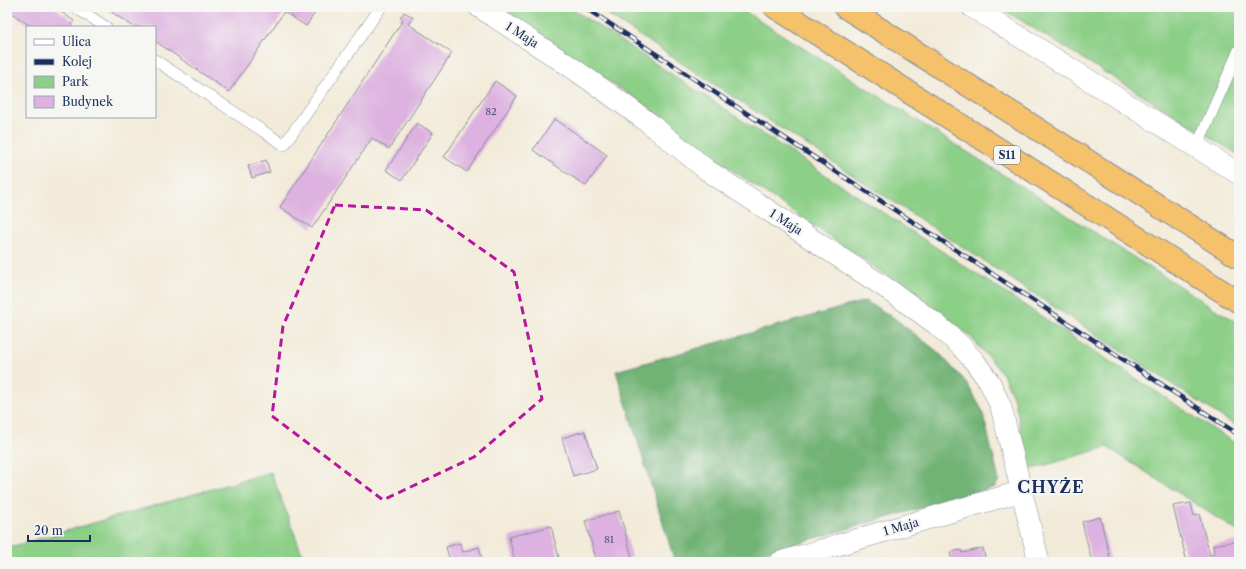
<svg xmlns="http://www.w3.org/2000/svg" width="1246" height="569" font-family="'Libre Caslon Text',serif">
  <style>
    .green { fill: #8ccf87; stroke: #547f72 }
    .forest { fill: #71b274; stroke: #467069 }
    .building { fill: #ddb2e0 }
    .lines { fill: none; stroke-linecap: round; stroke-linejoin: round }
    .service-casing { stroke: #878d9c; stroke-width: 12 }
    .minor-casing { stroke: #878d9c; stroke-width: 22 }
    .motorway-casing { stroke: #878d9c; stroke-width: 24 }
    .service { stroke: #fff; stroke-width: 11 }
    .minor { stroke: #fff; stroke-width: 21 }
    .motorway { stroke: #f5c16b; stroke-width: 22 }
    .rail-casing { stroke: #1b2f5e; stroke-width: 4.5 }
    .rail { stroke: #f6f6f2; stroke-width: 3; stroke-dasharray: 9; stroke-linecap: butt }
    .marked { fill: none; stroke: #b5179e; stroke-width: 3; stroke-dasharray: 8 5; stroke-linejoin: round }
    .labels { text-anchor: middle; stroke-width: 4; stroke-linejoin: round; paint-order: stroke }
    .number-label { font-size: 10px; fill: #4c507e }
    .shield { fill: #f6f6f2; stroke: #5d6b8a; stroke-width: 1 }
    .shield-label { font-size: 11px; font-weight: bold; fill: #1b2f5e }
    .street-label { font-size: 12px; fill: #1b2f5e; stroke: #f6f6f2 }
    .district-label { font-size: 16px; font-weight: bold; letter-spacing: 1px; fill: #1b2f5e; stroke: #f6f6f2 }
  </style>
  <rect width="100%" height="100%" fill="#f6f6f2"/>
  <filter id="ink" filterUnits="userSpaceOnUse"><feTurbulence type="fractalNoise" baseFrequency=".025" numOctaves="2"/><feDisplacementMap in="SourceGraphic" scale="8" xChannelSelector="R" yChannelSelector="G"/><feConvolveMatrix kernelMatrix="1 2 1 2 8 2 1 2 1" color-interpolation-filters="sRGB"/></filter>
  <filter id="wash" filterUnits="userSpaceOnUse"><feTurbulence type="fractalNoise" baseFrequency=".012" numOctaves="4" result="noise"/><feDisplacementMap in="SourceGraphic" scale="16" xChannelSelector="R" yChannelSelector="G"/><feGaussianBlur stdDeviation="0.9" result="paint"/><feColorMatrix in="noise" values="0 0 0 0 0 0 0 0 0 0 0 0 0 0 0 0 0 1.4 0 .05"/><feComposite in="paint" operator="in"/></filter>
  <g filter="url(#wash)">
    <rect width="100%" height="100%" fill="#f3ebd9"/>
    <!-- green -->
    <g class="green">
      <path d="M 496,7 L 569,7 L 1239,446 L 1239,532 L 1107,447 L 1029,470 L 1015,401 L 1003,374 L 970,336 L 937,310 L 703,150 L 651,109 Z"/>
      <path d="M 596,7 L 738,7 L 1239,324 L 1239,428 Z"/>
      <path d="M 999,7 L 1239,7 L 1239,155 Z"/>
      <path d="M 271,472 L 305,562 L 7,562 L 7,548 Z"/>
    </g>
    <!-- forest -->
    <path class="forest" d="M 865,301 L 890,315 L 938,352 L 966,382 L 982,410 L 999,480 L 995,487 L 731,562 L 675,562 L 616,371 Z"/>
    <g id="blocks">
      <!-- building -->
      <g class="building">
        <path d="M 14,7 L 54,7 L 74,21 L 71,27 L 32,27 L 10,12 Z"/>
        <path d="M 104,7 L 319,7 L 306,26 L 284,12 L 229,92 L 155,41 L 155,27 L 134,27 Z"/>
        <path d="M 404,12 L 413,17 L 408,24 L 452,53 L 389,149 L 372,138 L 312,228 L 280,207 L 403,20 L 400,18 Z"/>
        <path d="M 495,81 L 517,96 L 467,172 L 444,157 Z"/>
        <path d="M 555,119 L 607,155 L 586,186 L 533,150 Z"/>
        <path d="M 417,123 L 433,133 L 402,180 L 386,170 Z"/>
        <path d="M 266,160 L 270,172 L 252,178 L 248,166 Z"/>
        <path d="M 585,431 L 597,469 L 573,476 L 562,438 Z"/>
        <path d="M 1191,503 L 1194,516 L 1199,514 L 1210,555 L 1214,554 L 1213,545 L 1236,541 L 1239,554 L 1239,562 L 1187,562 L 1173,506 Z"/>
        <path d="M 619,511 L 632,557 L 616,562 L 597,562 L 585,521 Z"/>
        <path d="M 1100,517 L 1111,562 L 1092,562 L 1082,522 Z"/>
        <path d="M 551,526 L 560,562 L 515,562 L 509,537 Z"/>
        <path d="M 460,543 L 463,552 L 479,547 L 483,562 L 450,561 L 446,547 Z"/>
        <path d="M 983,548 L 986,562 L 952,562 L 950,552 L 961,550 L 962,553 Z"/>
      </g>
    </g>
  </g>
  <g filter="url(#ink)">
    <use href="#blocks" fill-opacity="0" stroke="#878d9c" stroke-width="1"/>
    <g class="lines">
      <defs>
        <g id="service">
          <path d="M 75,7 L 106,27"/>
          <path d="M 155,60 L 284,145 L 381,7"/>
          <path d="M 1197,146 L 1239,50"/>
        </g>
        <g id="minor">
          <path d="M 479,7 L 568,65 L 608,93 L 649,123 L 707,170 L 892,292 L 936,324 L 961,346 L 975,362 L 990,383 L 1001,407 L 1039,562"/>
          <path d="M 972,7 L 1239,174"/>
          <path d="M 780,562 L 1022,491"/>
        </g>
        <g id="motorway">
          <path d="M 775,7 L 1239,302"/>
          <path d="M 845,7 L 1239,257"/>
        </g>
      </defs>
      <!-- service casing -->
      <use href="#service" class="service-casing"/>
      <!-- minor casing -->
      <use href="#minor" class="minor-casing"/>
      <!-- motorway casing -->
      <use href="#motorway" class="motorway-casing"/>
      <!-- service -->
      <use href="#service" class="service"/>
      <!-- minor -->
      <use href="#minor" class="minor"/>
      <!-- motorway -->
      <use href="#motorway" class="motorway"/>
      <defs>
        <path id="rail" d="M 584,7 L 1239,435"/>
      </defs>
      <!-- rail casing -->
      <use href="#rail" class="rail-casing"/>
      <!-- rail -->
      <use href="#rail" class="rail"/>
    </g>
  </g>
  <!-- marked area -->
  <path class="marked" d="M 335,205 L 426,210 L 514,272 L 542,399 L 474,457 L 383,500 L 272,416 L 283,326 Z"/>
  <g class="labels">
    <!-- number labels -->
    <g class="number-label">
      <text x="491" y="115">82</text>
      <text x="609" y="543">81</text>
    </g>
    <!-- shield labels -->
    <rect class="shield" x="994" y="146" width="26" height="18" rx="3"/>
    <g class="shield-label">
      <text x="1007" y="159">S11</text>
    </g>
    <!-- street labels -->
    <g class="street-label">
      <text transform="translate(522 35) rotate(33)" y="4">1 Maja</text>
      <text transform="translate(786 222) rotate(33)" y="4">1 Maja</text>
      <text transform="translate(901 527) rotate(-16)" y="4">1 Maja</text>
    </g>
    <!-- district labels -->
    <g class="district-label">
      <text x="1051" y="493">CHYŻE</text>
    </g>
  </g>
  <!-- margin -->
  <rect width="1246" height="569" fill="none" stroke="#f6f6f2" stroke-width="24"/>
  <!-- legend -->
  <rect x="26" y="26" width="130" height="92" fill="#f6f6f2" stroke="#9ea6b7"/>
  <rect x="34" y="39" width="20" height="6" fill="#ffffff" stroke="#9ea6b7"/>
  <text x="62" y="46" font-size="12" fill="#1b2f5e">Ulica</text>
  <rect x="34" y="59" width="20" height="6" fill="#1b2f5e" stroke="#9ea6b7"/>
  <text x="62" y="66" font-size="12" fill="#1b2f5e">Kolej</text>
  <rect x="34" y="76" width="20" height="12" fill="#8ccf87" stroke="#9ea6b7"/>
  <text x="62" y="86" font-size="12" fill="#1b2f5e">Park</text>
  <rect x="34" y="96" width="20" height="12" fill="#ddb2e0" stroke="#9ea6b7"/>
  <text x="62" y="106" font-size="12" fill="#1b2f5e">Budynek</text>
  <!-- scale -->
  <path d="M28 535v6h62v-6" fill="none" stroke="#1b2f5e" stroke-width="2"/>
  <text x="34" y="535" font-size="12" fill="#1b2f5e" stroke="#f6f6f2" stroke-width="3" paint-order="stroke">20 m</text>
</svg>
